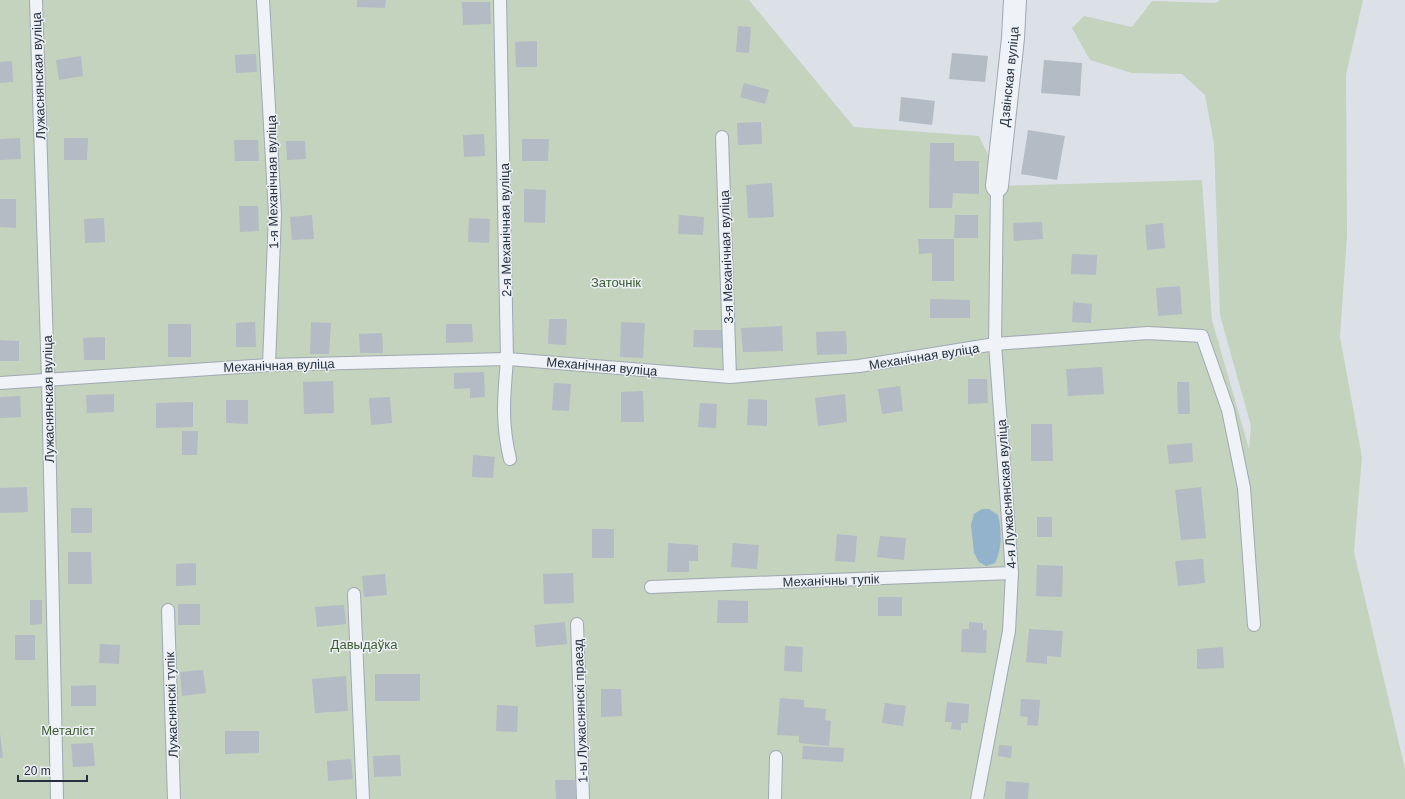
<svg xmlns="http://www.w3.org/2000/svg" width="1405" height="799" font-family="Helvetica,sans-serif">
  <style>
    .green { fill: #c3d3bd }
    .water { fill: #93b2cc }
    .building { fill: #b3bbc5 }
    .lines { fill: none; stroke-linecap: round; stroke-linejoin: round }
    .lane-casing { stroke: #a1a8b2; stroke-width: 14 }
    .street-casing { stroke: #a1a8b2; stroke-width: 24 }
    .lane { stroke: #eff2f6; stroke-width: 12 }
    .street { stroke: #eff2f6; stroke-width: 22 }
    .labels { text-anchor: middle; stroke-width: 3; stroke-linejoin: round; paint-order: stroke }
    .street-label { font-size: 13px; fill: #25303f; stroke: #ecf0f5 }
    .park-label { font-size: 13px; fill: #3b5c31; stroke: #ecf0f5 }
  </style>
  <rect width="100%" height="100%" fill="#dce1e8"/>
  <!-- green -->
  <path class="green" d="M 0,0 L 749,0 L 854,127 L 979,136 L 1003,186 L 1202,180 L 1212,320 L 1249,449 L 1251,426 L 1220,315 L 1214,144 L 1205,95 L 1182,74 L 1132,73 L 1090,60 L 1072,28 L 1084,16 L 1132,27 L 1152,1 L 1216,3 L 1220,0 L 1363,0 L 1346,75 L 1347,236 L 1340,337 L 1362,457 L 1354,552 L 1405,769 L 1405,799 L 0,799 Z"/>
  <!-- water -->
  <path class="water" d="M 982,509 L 989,509 L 998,515 C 1002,531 1002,548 995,563 L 986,566 L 979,562 L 974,553 L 971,525 L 974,514 Z"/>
  <!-- building -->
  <g class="building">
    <path d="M 357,0 L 386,0 L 385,8 L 357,7 Z"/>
    <path d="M 462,2 L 490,2 L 491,24 L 463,25 Z"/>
    <path d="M 738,26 L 751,27 L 749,53 L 736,52 Z"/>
    <path d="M 537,41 L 537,67 L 516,67 L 515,42 Z"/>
    <path d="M 952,53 L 988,56 L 985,82 L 949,79 Z"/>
    <path d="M 256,54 L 257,72 L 236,73 L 235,55 Z"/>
    <path d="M 81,56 L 83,76 L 59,80 L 56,60 Z"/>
    <path d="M 1044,60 L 1082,63 L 1080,96 L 1041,93 Z"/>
    <path d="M 12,61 L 13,82 L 0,83 L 0,62 Z"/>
    <path d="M 744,83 L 769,90 L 765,104 L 740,97 Z"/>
    <path d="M 901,97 L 935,101 L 932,125 L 899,121 Z"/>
    <path d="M 761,122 L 762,144 L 738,145 L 737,123 Z"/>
    <path d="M 1028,130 L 1065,136 L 1057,180 L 1021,174 Z"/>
    <path d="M 484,134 L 485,156 L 464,157 L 463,135 Z"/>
    <path d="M 20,138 L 21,159 L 0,160 L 0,139 Z"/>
    <path d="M 64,138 L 88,138 L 87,160 L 64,160 Z"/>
    <path d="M 522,139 L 549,139 L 548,161 L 522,161 Z"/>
    <path d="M 234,140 L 258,140 L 259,161 L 235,161 Z"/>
    <path d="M 286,141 L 305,141 L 306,159 L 287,160 Z"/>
    <path d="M 930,143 L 954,143 L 954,161 L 979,161 L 979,194 L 953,193 L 952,208 L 929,208 Z"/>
    <path d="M 772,183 L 774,217 L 748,218 L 746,185 Z"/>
    <path d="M 524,189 L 546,190 L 545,223 L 524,222 Z"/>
    <path d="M 0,199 L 16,199 L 16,228 L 0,227 Z"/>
    <path d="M 239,206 L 258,206 L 259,231 L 240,232 Z"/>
    <path d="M 312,215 L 314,239 L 292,240 L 290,217 Z"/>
    <path d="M 679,215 L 704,217 L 703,235 L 678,234 Z"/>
    <path d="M 955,215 L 978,215 L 978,238 L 954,238 Z"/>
    <path d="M 104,218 L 105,242 L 85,243 L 84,219 Z"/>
    <path d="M 469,218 L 490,219 L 489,243 L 468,242 Z"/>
    <path d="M 1042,222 L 1043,239 L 1014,241 L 1013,223 Z"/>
    <path d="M 1163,223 L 1165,248 L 1147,250 L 1145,225 Z"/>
    <path d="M 918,239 L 954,239 L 954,281 L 932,281 L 932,253 L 919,254 Z"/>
    <path d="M 1072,254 L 1097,255 L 1096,275 L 1071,274 Z"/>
    <path d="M 1180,286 L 1182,314 L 1158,316 L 1156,288 Z"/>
    <path d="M 930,299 L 970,300 L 970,318 L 930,318 Z"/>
    <path d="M 1073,302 L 1092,304 L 1091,323 L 1072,322 Z"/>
    <path d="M 549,319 L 567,319 L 566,345 L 548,344 Z"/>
    <path d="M 255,322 L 256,347 L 236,347 L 236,323 Z"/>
    <path d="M 311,322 L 331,323 L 329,354 L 310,354 Z"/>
    <path d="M 621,322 L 645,323 L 643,358 L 620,357 Z"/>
    <rect x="168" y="324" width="23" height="33"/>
    <path d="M 446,324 L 472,324 L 473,342 L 446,343 Z"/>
    <path d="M 782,326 L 783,351 L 743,352 L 741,328 Z"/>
    <path d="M 694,330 L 722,330 L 722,348 L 693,347 Z"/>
    <path d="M 846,331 L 847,354 L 817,355 L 816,332 Z"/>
    <path d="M 382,333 L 383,353 L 360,353 L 359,334 Z"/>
    <path d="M 105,337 L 105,360 L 84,360 L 83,338 Z"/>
    <path d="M 0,340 L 19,341 L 19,361 L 0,361 Z"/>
    <path d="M 1102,367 L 1104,394 L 1068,396 L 1066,369 Z"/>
    <path d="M 484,372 L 485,397 L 470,398 L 470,388 L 454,389 L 454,373 Z"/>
    <path d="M 968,379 L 987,379 L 988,403 L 968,404 Z"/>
    <path d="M 333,381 L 334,413 L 304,414 L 303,382 Z"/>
    <path d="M 1177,382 L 1189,382 L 1190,414 L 1178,414 Z"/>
    <path d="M 554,383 L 571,384 L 569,411 L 552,410 Z"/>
    <path d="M 900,386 L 903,411 L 882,414 L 878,389 Z"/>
    <path d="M 643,391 L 644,422 L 621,422 L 621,392 Z"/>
    <path d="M 114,394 L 114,412 L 87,413 L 86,395 Z"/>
    <path d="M 845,394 L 847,422 L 818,426 L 815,398 Z"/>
    <path d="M 20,396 L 21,417 L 0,418 L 0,397 Z"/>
    <path d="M 390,397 L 392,423 L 371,425 L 369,398 Z"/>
    <path d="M 748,399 L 767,400 L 767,426 L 747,425 Z"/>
    <path d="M 226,400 L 248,400 L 248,424 L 226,423 Z"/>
    <path d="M 193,402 L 193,427 L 156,428 L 156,403 Z"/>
    <path d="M 700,403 L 717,404 L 716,428 L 698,427 Z"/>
    <path d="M 1031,424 L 1052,424 L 1053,461 L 1031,461 Z"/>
    <path d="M 182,431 L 198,431 L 197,455 L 182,455 Z"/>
    <path d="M 1192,443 L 1193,462 L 1169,464 L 1167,445 Z"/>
    <path d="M 473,455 L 495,457 L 493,478 L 472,477 Z"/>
    <path d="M 27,487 L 28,512 L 0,513 L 0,488 Z"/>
    <path d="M 1201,487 L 1206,538 L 1181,540 L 1175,490 Z"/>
    <rect x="71" y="508" width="21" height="25"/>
    <rect x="1037" y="517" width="15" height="20"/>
    <rect x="592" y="529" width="22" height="29"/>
    <path d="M 837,534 L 857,536 L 855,562 L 835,561 Z"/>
    <path d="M 880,536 L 906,538 L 904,560 L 877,557 Z"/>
    <path d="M 668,543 L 698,545 L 698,561 L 689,561 L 689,572 L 667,572 Z"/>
    <path d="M 733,543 L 759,545 L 757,569 L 731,567 Z"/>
    <path d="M 68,552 L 91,552 L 92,584 L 68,584 Z"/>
    <path d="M 1203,559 L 1205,583 L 1178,586 L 1175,561 Z"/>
    <path d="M 196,563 L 196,585 L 176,586 L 176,564 Z"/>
    <path d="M 1037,565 L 1063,566 L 1062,597 L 1036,596 Z"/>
    <path d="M 573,573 L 574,603 L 544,604 L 543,574 Z"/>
    <path d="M 385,574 L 387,595 L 364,597 L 362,576 Z"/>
    <rect x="878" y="597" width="24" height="19"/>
    <path d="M 30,600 L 42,600 L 42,624 L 30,625 Z"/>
    <path d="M 718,600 L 748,601 L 748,623 L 717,623 Z"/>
    <rect x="178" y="604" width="22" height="21"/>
    <path d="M 344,605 L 346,624 L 317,627 L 315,607 Z"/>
    <path d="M 565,622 L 567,644 L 536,647 L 534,625 Z"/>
    <path d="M 969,622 L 983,623 L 983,630 L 987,630 L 986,653 L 961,652 L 962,629 L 969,629 Z"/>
    <path d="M 1029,629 L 1063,631 L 1061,657 L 1047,656 L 1047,664 L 1026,662 Z"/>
    <rect x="15" y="635" width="20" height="25"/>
    <path d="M 100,644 L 120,645 L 119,664 L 99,663 Z"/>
    <path d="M 785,646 L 803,647 L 802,672 L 784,671 Z"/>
    <path d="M 1223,647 L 1224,668 L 1197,669 L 1197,649 Z"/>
    <path d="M 203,670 L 206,693 L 182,696 L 180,672 Z"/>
    <rect x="375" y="674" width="45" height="27"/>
    <path d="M 346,676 L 348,711 L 315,713 L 312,679 Z"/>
    <path d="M 96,685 L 96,706 L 71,706 L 71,686 Z"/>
    <path d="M 601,689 L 621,689 L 622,716 L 601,717 Z"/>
    <path d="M 780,698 L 804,700 L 804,707 L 826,709 L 825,720 L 831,721 L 829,746 L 799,743 L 799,736 L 777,735 Z"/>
    <path d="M 1021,699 L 1040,700 L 1038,726 L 1027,725 L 1028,717 L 1020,716 Z"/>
    <path d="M 947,702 L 969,704 L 968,723 L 961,723 L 961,730 L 951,729 L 952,722 L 945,722 Z"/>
    <path d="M 885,703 L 906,706 L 903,726 L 882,723 Z"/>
    <path d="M 497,705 L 518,706 L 517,732 L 496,731 Z"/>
    <path d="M 225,731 L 259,731 L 259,753 L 225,754 Z"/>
    <path d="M 0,733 L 3,758 L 0,758 Z"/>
    <path d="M 93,743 L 95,766 L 73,767 L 71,744 Z"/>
    <path d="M 999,745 L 1012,746 L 1011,758 L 998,756 Z"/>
    <path d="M 803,746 L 844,748 L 843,762 L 802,759 Z"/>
    <path d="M 400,755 L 401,776 L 374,777 L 373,756 Z"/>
    <path d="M 351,759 L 353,779 L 328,781 L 327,761 Z"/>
    <path d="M 555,780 L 575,780 L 576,799 L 556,799 Z"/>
    <path d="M 1006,781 L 1029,783 L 1028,799 L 1005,799 Z"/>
  </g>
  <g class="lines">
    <defs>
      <g id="lane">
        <path d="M 36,0 L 48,379 L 57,799"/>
        <path d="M 263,0 L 275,214 L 269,365"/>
        <path d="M 500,0 L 507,359 C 504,396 501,422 510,459"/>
        <path d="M 722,137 L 730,377"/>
        <path d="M 0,383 L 269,365 L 507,359 L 730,377 L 859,366 L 995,344 L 1148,333 L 1202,336 L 1228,410 L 1244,488 L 1254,625"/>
        <path d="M 651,587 L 1012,573"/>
        <path d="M 354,594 L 363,799"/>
        <path d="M 168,610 L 174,799"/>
        <path d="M 577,624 L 583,799"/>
        <path d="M 775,799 L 776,757"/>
        <path d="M 977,799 L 1009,631 L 1012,573 L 995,344 L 997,186"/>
      </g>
      <g id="street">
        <path id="s1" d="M 997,186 L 1013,38 L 1015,0"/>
      </g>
    </defs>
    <!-- lane casing -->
    <use href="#lane" class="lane-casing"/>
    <!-- street casing -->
    <use href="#street" class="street-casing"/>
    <!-- lane -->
    <use href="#lane" class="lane"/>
    <!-- street -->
    <use href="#street" class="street"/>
  </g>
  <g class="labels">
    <!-- street labels -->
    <g class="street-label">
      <text transform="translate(38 76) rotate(-92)" y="5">Лужаснянская вуліца</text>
      <text dy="5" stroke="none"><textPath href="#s1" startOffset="110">Дзвінская вуліца</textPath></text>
      <text transform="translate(272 182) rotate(-91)" y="5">1-я Механічная вуліца</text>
      <text transform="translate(505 230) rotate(-91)" y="5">2-я Механічная вуліца</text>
      <text transform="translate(726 257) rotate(-92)" y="5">3-я Механічная вуліца</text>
      <text transform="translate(924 356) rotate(-9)" y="5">Механічная вуліца</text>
      <text transform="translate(279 365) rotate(-2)" y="5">Механічная вуліца</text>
      <text transform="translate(602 366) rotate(5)" y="5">Механічная вуліца</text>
      <text transform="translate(48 399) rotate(-91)" y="5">Лужаснянская вуліца</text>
      <text transform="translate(1006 494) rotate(-94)" y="5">4-я Лужаснянская вуліца</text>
      <text transform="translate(831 580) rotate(-2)" y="5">Механічны тупік</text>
      <text transform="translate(171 705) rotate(-92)" y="5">Лужаснянскі тупік</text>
      <text transform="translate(580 711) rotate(-92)" y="5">1-ы Лужаснянскі праезд</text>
    </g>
    <!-- park labels -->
    <g class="park-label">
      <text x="616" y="287">Заточнік</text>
      <text x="364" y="649">Давыдаўка</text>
      <text x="68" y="735">Металіст</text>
    </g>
  </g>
  <!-- scale -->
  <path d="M18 775v6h69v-6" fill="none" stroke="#25303f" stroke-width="2"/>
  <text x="24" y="775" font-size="12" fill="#25303f" stroke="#ecf0f5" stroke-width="3" paint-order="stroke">20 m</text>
</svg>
